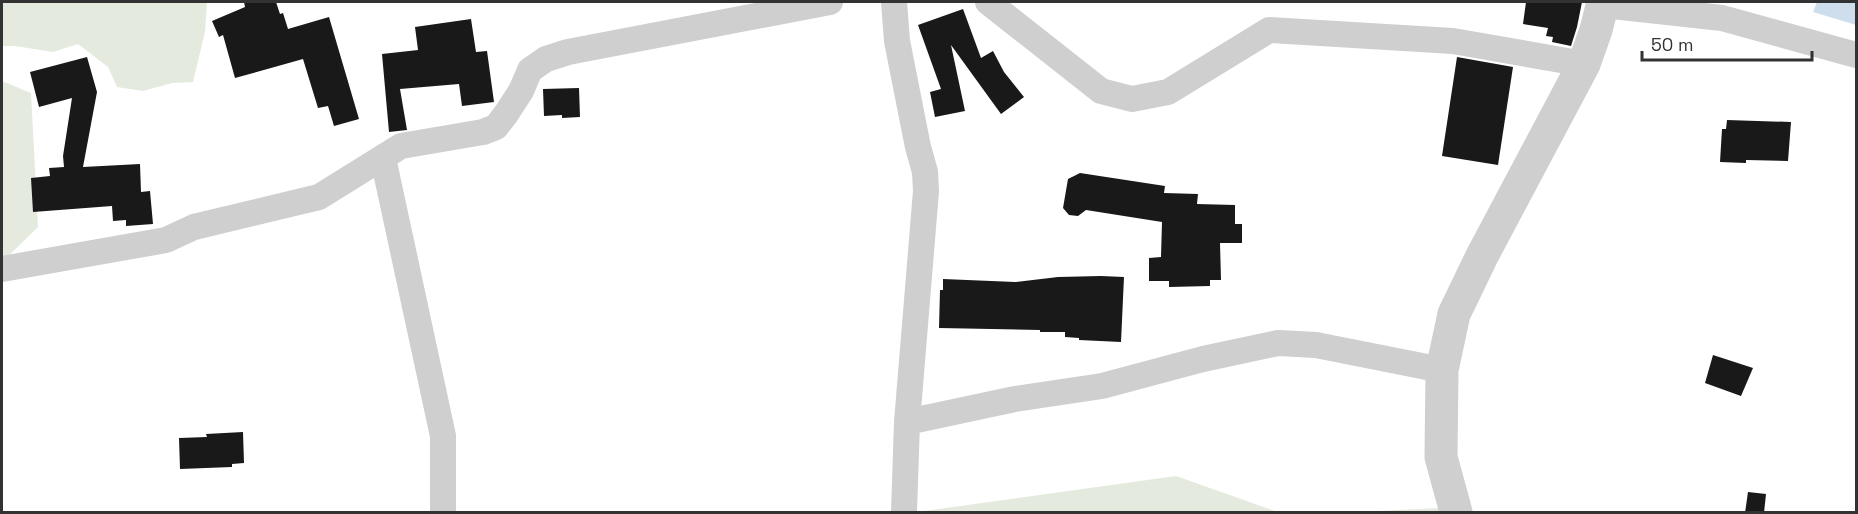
<svg xmlns="http://www.w3.org/2000/svg" width="1858" height="514" font-family="'Space Grotesk',sans-serif">
  <style>
    .green { fill: #e4ebde }
    .water { fill: #cedeed }
    .building { fill: #191919 }
    .lines { fill: none; stroke-linecap: round; stroke-linejoin: round }
    .minor { stroke: #cfcfcf; stroke-width: 26 }
    .tertiary { stroke: #cfcfcf; stroke-width: 33 }
  </style>
  <rect width="100%" height="100%" fill="#fff"/>
  <!-- green -->
  <g class="green">
    <path d="M 2,2 L 207,2 L 205,32 L 193,82 L 172,83 L 143,91 L 117,87 L 108,67 L 78,44 L 53,52 L 15,46 L 2,46 Z"/>
    <path d="M 2,81 L 31,93 L 38,227 L 2,262 Z"/>
    <path d="M 1176,476 L 1278,512 L 917,512 Z"/>
    <path d="M 1439,508 L 1441,512 L 1358,512 Z"/>
  </g>
  <!-- water -->
  <path class="water" d="M 1817,2 L 1856,2 L 1856,25 L 1813,12 Z"/>
  <!-- building -->
  <g class="building">
    <path d="M 244,2 L 276,2 L 280,14 L 283,13 L 288,29 L 329,17 L 359,119 L 334,126 L 328,106 L 318,108 L 303,59 L 235,78 L 223,35 L 219,37 L 212,21 L 245,7 Z"/>
    <path d="M 1526,2 L 1582,2 L 1577,27 L 1571,46 L 1552,42 L 1553,37 L 1546,36 L 1548,28 L 1523,24 Z"/>
    <path d="M 963,9 L 981,58 L 993,51 L 1004,72 L 1024,97 L 1001,114 L 951,45 L 965,111 L 935,117 L 930,92 L 941,89 L 918,25 Z"/>
    <path d="M 471,19 L 476,52 L 487,51 L 494,102 L 462,106 L 459,84 L 400,89 L 407,130 L 389,132 L 382,54 L 418,50 L 415,27 Z"/>
    <path d="M 87,57 L 97,92 L 83,167 L 140,164 L 141,192 L 150,191 L 153,224 L 126,226 L 126,220 L 113,221 L 112,206 L 33,212 L 31,178 L 50,176 L 49,168 L 64,167 L 63,156 L 72,98 L 39,107 L 30,72 Z"/>
    <path d="M 1457,57 L 1513,67 L 1498,165 L 1442,156 Z"/>
    <path d="M 579,88 L 580,117 L 562,118 L 562,115 L 544,116 L 543,89 Z"/>
    <path d="M 1727,120 L 1791,122 L 1788,161 L 1746,160 L 1746,163 L 1720,162 L 1722,129 L 1726,129 Z"/>
    <path d="M 1080,173 L 1165,186 L 1164,193 L 1198,194 L 1197,204 L 1235,205 L 1235,224 L 1242,224 L 1242,243 L 1220,243 L 1221,280 L 1210,280 L 1210,286 L 1169,287 L 1169,281 L 1149,281 L 1149,258 L 1161,257 L 1162,222 L 1086,210 L 1078,216 L 1069,215 L 1063,208 L 1068,179 Z"/>
    <path d="M 1101,276 L 1124,277 L 1121,342 L 1079,340 L 1079,338 L 1065,337 L 1065,332 L 1040,332 L 1040,330 L 939,328 L 940,290 L 943,290 L 943,279 L 1015,282 L 1058,277 Z"/>
    <path d="M 1713,355 L 1753,368 L 1741,396 L 1705,383 Z"/>
    <path d="M 243,432 L 244,463 L 232,464 L 232,467 L 180,469 L 179,438 L 207,437 L 206,434 Z"/>
    <path d="M 1748,492 L 1766,494 L 1764,513 L 1745,513 Z"/>
  </g>
  <g class="lines">
    <!-- minor -->
    <g class="minor">
      <path d="M 894,2 L 897,41 L 918,147 L 925,172 L 926,191 L 907,422 L 904,512"/>
      <path d="M 988,2 L 1101,91 L 1132,99 L 1168,92 L 1269,30 L 1453,41 L 1584,64"/>
      <path d="M 1603,5 L 1722,18 L 1856,55"/>
      <path d="M 383,158 L 443,436 L 443,512"/>
      <path d="M 2,269 L 166,240 L 194,227 L 319,197 L 401,146 L 483,132 L 496,127 L 506,114 L 521,91 L 530,70 L 546,59 L 568,52 L 830,2"/>
      <path d="M 907,422 L 1015,399 L 1102,386 L 1203,359 L 1278,343 L 1316,345 L 1442,370"/>
    </g>
    <!-- tertiary -->
    <path class="tertiary" d="M 1456,512 L 1441,457 L 1442,370 L 1454,314 L 1482,256 L 1584,64 L 1596,30 L 1603,2"/>
  </g>
  <!-- border -->
  <rect width="1858" height="514" fill="none" stroke="#323232" stroke-width="6"/>
  <!-- scale -->
  <path d="M1642 51v9h170v-9" fill="none" stroke="#323232" stroke-width="3"/>
  <text x="1651" y="51" font-size="18" fill="#323232" stroke="#ffffff" stroke-width="4.5" paint-order="stroke">50 m</text>
</svg>
